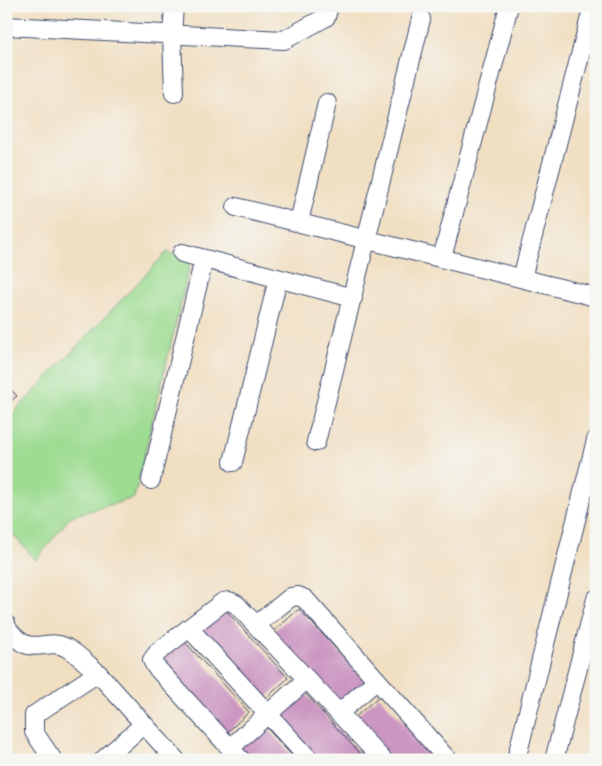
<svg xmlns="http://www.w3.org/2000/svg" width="602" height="766" font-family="'IM FELL Great Primer',serif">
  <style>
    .green { fill: #9ddc91; stroke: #5c8678 }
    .building { fill: #cb96c1 }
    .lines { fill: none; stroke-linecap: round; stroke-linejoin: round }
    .minor-casing { stroke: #3b496d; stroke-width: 20 }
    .minor { stroke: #fff; stroke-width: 18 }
  </style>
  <rect width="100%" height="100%" fill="#f6f6f2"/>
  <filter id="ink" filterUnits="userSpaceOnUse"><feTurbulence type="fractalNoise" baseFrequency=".02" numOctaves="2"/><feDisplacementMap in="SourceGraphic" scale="10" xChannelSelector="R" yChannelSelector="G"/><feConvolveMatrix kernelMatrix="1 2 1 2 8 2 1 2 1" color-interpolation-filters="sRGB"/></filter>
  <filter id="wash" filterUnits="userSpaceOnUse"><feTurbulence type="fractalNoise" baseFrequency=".0096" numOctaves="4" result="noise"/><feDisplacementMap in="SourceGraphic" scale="20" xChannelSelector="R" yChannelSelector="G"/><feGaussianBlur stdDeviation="1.12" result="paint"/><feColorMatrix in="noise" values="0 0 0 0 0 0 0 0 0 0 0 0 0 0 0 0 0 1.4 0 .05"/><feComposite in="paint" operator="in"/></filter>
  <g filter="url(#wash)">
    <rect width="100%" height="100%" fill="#f1dfc2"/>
    <!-- green -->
    <path class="green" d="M 167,252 L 191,260 L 134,498 L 71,516 L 36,560 L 6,527 L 6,421 Z"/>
    <g id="blocks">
      <!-- building -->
      <g class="building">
        <path d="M 6,384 L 17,396 L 6,405 Z"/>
        <path d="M 222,606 L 288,678 L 262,702 L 196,630 Z"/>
        <path d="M 299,609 L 366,681 L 340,705 L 273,632 Z"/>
        <path d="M 183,640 L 249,712 L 223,736 L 157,663 Z"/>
        <path d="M 303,691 L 366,760 L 318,760 L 277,715 Z"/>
        <path d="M 379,696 L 438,760 L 390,760 L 353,719 Z"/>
        <path d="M 264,725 L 296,760 L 248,760 L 238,748 Z"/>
      </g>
    </g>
  </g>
  <g filter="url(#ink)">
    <use href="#blocks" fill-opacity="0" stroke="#3b496d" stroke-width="1"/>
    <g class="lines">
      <defs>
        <g id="minor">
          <path d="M 174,6 L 172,35 L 174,93"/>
          <path d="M 6,26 L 284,40 L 326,17 L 329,6"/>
          <path d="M 236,207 L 596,297"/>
          <path d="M 299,222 L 327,103"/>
          <path d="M 182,253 L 353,298"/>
          <path d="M 442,258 L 509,6"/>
          <path d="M 522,278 L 593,6"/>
          <path d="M 316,442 L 421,19"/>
          <path d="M 233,462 L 278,279"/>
          <path d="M 151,480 L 204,259"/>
          <path d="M 6,624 C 8,630 10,632 15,637 C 34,656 48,637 67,648 C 78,654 88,665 98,673"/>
          <path d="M 256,625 L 291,597 L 298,596 L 305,599 L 448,760"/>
          <path d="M 189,628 L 310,760"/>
          <path d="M 339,713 L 377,680"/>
          <path d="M 230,748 L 307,679"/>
          <path d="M 53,760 L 34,732 L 34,715 L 98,673 L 176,760"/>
          <path d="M 103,760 L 144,724"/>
          <path d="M 241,760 L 155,666 L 152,660 L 158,652 L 223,602 L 229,601 L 236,604 L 383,760"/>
          <path d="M 516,760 L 596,440"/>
          <path d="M 554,760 L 596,599"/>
        </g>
      </defs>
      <!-- minor casing -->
      <use href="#minor" class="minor-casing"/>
      <!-- minor -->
      <use href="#minor" class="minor"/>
    </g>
  </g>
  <!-- margin -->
  <rect width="602" height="766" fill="none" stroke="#f6f6f2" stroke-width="25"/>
</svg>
